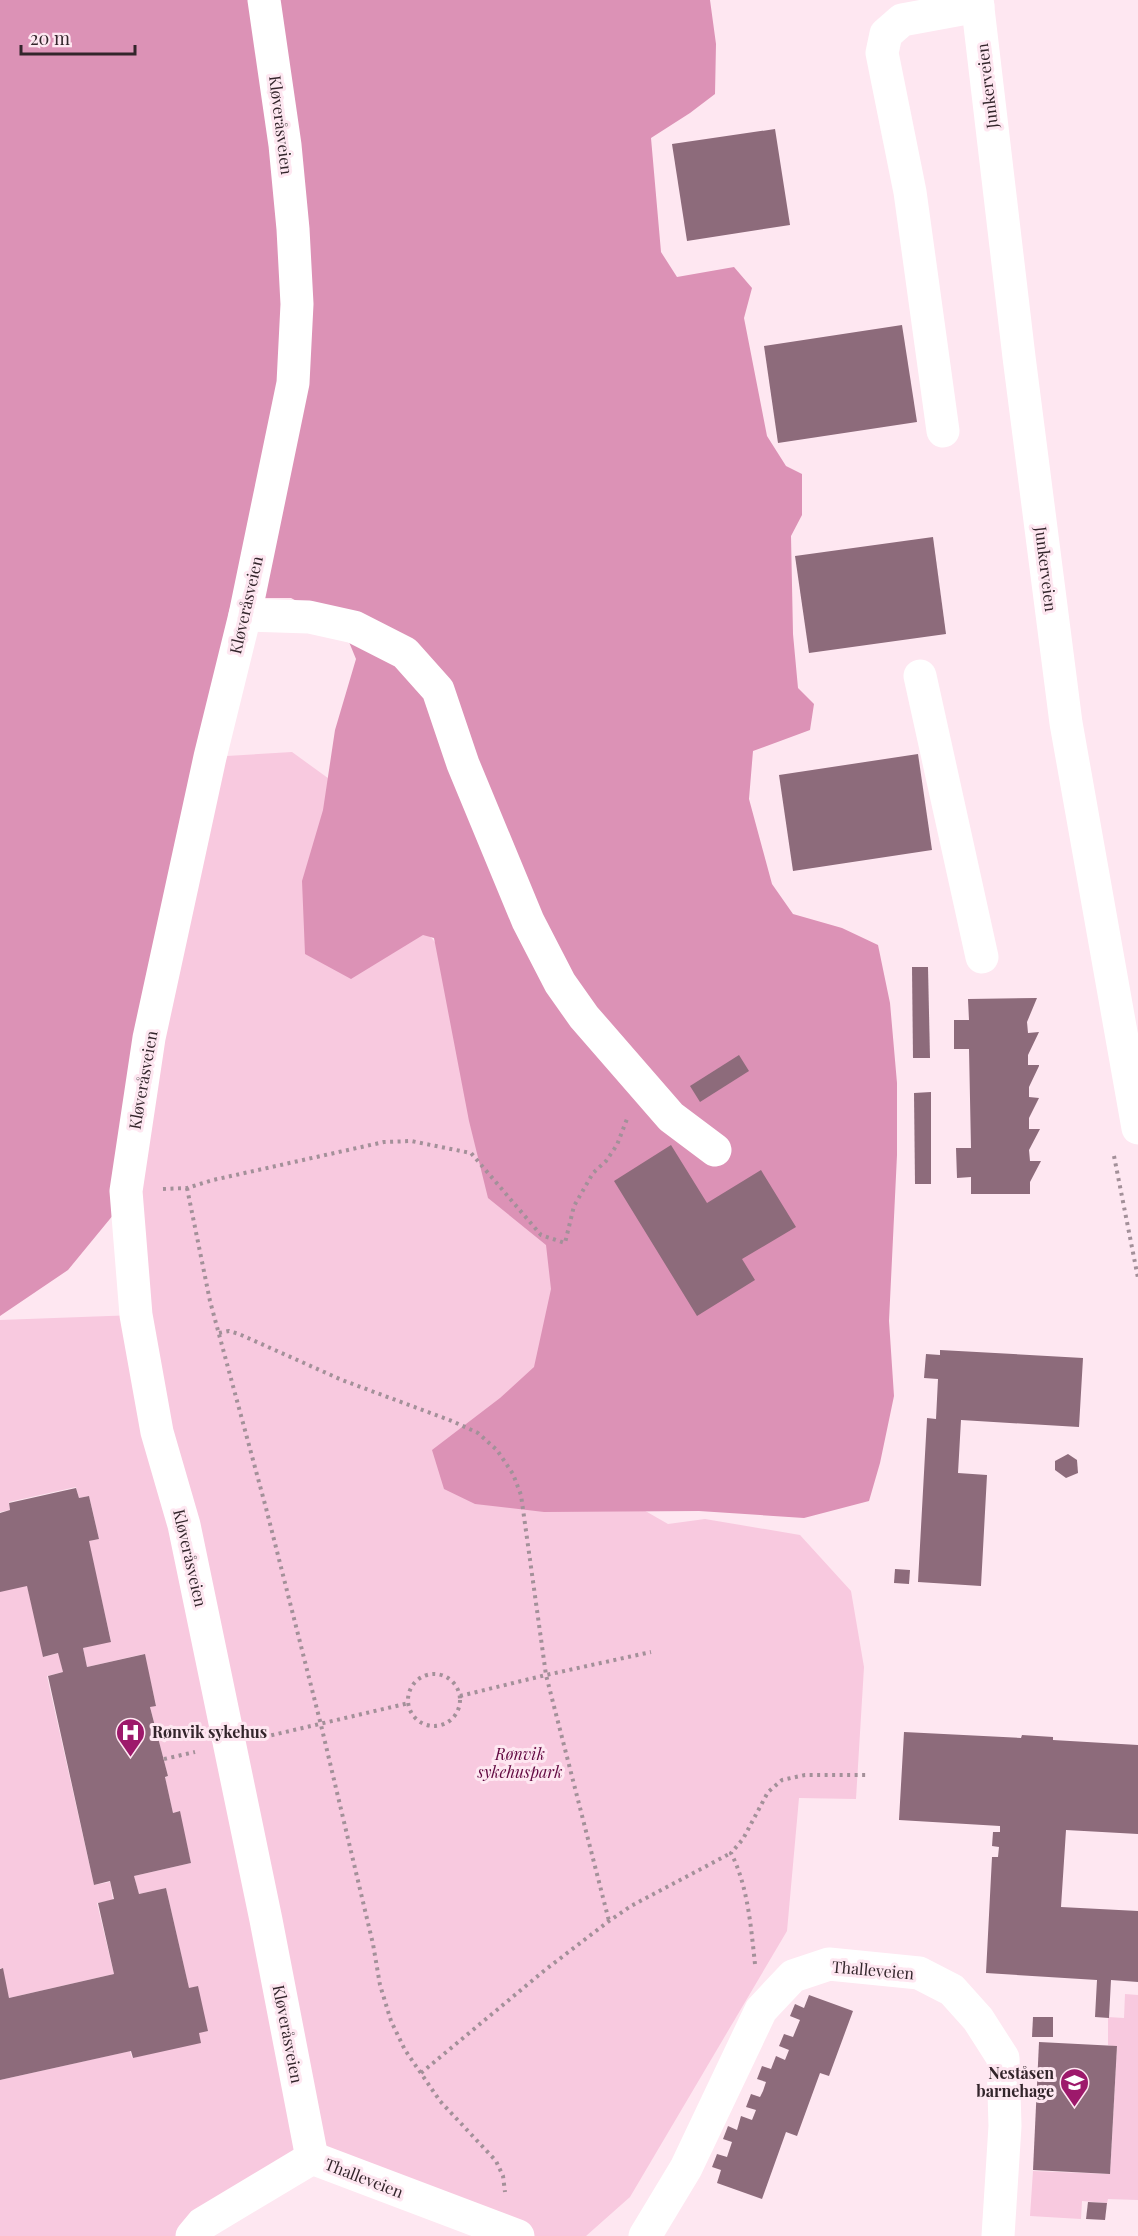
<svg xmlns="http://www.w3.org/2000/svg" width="1138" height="2236" font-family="'Playfair Display',serif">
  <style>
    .green { fill: #f8c9df }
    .forest { fill: #dc92b6 }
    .building { fill: #8d6b7b }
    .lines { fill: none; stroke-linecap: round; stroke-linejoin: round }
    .path { stroke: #a39099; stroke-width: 4; stroke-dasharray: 3 4.5; stroke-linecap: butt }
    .minor { stroke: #fff; stroke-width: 33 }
    .labels { text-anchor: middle; stroke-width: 6; stroke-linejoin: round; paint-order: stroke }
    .street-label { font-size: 16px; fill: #33252b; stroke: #fee7f1 }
    .poi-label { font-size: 16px; font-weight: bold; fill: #33252b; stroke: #fee7f1; text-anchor: start }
    .park-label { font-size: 16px; font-style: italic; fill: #610840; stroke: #fee7f1 }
  </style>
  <rect width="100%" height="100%" fill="#fee7f1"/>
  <!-- green -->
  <g class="green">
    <path d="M 292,752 L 332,781 L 429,935 L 475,990 L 628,1501 L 668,1524 L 705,1519 L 800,1535 L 851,1591 L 864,1667 L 856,1799 L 799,1798 L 787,1931 L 630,2197 L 586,2236 L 518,2236 L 312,2158 L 192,2236 L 0,2236 L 0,2080 L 130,2051 L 132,2058 L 199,2042 L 198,1986 L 189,1989 L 166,1888 L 139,1894 L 134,1876 L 191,1863 L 179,1811 L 173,1813 L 165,1778 L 168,1776 L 150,1707 L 156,1705 L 144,1654 L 87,1667 L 83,1648 L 111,1641 L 88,1541 L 99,1539 L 89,1496 L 79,1498 L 76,1487 L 9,1502 L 10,1510 L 0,1512 L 0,1320 L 136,1315 L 126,1191 L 210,757 Z"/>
    <path d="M 27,1585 L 44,1657 L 59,1653 L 63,1672 L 47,1676 L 94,1885 L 110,1882 L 113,1900 L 97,1903 L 114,1974 L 9,1998 L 2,1968 L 0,1968 L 0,1591 Z"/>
    <path d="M 1125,1994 L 1138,1995 L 1138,2200 L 1108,2199 L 1107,2203 L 1082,2201 L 1081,2219 L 1030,2216 L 1033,2171 L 1110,2174 L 1117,2047 L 1108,2045 L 1108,2017 L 1124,2018 Z"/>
  </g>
  <!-- forest -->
  <path class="forest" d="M 0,0 L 710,0 L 716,44 L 715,94 L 690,113 L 651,138 L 661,252 L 677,277 L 734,267 L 752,288 L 744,318 L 767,436 L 786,466 L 802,474 L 802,515 L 791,536 L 793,634 L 798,688 L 814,704 L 810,730 L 753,751 L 749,799 L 772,884 L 793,914 L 842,928 L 878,945 L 890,1003 L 897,1083 L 897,1155 L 889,1321 L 894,1396 L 880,1463 L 869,1501 L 804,1518 L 699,1511 L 544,1512 L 475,1504 L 444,1489 L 432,1450 L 500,1398 L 534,1367 L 551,1289 L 546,1245 L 488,1198 L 469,1121 L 434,938 L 423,935 L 351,979 L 305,954 L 302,881 L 323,810 L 335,730 L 356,659 L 342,625 L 291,598 L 250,598 L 123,1203 L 68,1270 L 0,1316 Z"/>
  <!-- building -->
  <g class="building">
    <path d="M 775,129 L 790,225 L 687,241 L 672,144 Z"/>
    <path d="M 902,325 L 917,422 L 778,443 L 764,346 Z"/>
    <path d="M 933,537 L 946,634 L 809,653 L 795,556 Z"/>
    <path d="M 918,754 L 932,850 L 793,871 L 779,775 Z"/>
    <path d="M 912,967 L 928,967 L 930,1058 L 913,1058 Z"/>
    <path d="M 1037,998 L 1027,1022 L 1028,1033 L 1039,1032 L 1028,1055 L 1028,1065 L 1039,1065 L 1039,1066 L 1029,1087 L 1029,1097 L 1039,1098 L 1029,1118 L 1029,1129 L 1040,1129 L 1029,1150 L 1030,1161 L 1041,1161 L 1030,1182 L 1030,1194 L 971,1194 L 971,1177 L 957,1178 L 956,1148 L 971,1148 L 969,1049 L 954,1049 L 954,1020 L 969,1020 L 968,999 Z"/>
    <path d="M 739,1055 L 749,1071 L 700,1102 L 690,1086 Z"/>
    <path d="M 931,1092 L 931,1184 L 915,1184 L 914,1093 Z"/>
    <path d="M 671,1145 L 707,1203 L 761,1170 L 796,1227 L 742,1259 L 755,1280 L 697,1316 L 614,1181 Z"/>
    <path d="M 940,1350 L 1083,1358 L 1079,1427 L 961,1420 L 958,1473 L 987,1475 L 981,1586 L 918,1582 L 927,1418 L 936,1419 L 938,1379 L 924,1378 L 926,1354 L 940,1355 Z"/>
    <path d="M 1068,1454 L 1077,1460 L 1078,1473 L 1066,1478 L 1055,1470 L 1055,1461 Z"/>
    <path d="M 76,1488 L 79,1498 L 89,1496 L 99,1539 L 89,1541 L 111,1642 L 83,1648 L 87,1667 L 145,1654 L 156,1706 L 150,1707 L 168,1776 L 165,1777 L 173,1813 L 180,1811 L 191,1863 L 134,1876 L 139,1894 L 166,1888 L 189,1988 L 198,1986 L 208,2031 L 199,2033 L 201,2043 L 133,2058 L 131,2051 L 0,2080 L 0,1969 L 3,1968 L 9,1998 L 114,1974 L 98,1903 L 114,1899 L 110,1881 L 94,1885 L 48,1676 L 63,1672 L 58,1653 L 43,1657 L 27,1586 L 0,1592 L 0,1513 L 10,1510 L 9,1503 Z"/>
    <path d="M 895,1569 L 910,1570 L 909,1584 L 894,1583 Z"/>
    <path d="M 904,1732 L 1021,1738 L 1022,1735 L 1053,1737 L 1053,1740 L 1138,1745 L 1138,1834 L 1066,1830 L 1061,1907 L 1138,1911 L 1138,1982 L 1111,1980 L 1109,2018 L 1095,2017 L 1097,1980 L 986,1973 L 992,1857 L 998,1857 L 999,1847 L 992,1846 L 993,1832 L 1000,1832 L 1000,1826 L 899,1820 Z"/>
    <path d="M 809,1995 L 853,2011 L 829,2076 L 820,2073 L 797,2136 L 786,2132 L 762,2199 L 717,2183 L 721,2170 L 712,2167 L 717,2154 L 727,2157 L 732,2142 L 723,2139 L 728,2126 L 737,2130 L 741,2116 L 752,2120 L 756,2110 L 746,2107 L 751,2094 L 760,2097 L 763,2091 L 766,2082 L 757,2079 L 762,2066 L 771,2069 L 776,2056 L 785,2060 L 789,2050 L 779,2046 L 784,2034 L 793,2037 L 800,2020 L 790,2016 L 795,2004 L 804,2008 Z"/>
    <path d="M 1033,2017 L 1053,2017 L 1053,2037 L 1032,2037 Z"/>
    <path d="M 1039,2042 L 1117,2046 L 1110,2174 L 1033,2170 Z"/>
    <path d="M 1088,2202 L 1107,2203 L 1105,2220 L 1086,2219 Z"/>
  </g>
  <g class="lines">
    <!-- path -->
    <g class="path">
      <path d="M 1114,1156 L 1138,1278"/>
      <path d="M 187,1188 L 210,1301 L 266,1508 L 321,1725 L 373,1944 L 380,1985 L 391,2021 L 405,2050 L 440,2101 L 496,2161 L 503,2176 L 505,2192"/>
      <path d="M 163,1189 L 187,1188 L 213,1180 L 384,1142 L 411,1141 L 471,1153 L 541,1235 L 565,1243 L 574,1206 L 593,1173 L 606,1161 L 617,1145 L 627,1119"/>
      <path d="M 219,1333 L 229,1331 L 239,1334 L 342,1380 L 452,1421 L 478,1433 L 497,1450 L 513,1474 L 521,1495 L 546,1675 L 609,1921"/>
      <circle cx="434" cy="1700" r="26"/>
      <path d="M 460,1696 L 546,1675 L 651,1652"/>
      <path d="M 264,1737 L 409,1703"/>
      <path d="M 164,1759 L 195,1752"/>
      <path d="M 755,1964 C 751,1928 748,1886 731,1853 L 743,1839 L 768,1792 L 782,1780 L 805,1775 L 867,1775"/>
      <path d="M 421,2073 L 545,1970 L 609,1921 L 631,1906 L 731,1853"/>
    </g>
    <!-- minor -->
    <g class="minor">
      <path d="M 264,0 L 285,145 L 293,229 L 297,304 L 293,383 L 245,615 L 210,757 L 149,1038 L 126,1191 L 136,1315 L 157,1432 L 184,1525 L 266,1920 L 312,2158"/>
      <path d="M 977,0 L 1019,357 L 1066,723 L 1138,1128"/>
      <path d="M 943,431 L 910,192 L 882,53 L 886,34 L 902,20 L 978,6"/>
      <path d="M 245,615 L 309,617 L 354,627 L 405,653 L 438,690 L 463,764 L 528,921 L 560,983 L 584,1017 L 671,1117 L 715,1150"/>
      <path d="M 920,676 L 982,957"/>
      <path d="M 192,2236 L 202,2224 L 312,2158 L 518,2236"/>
      <path d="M 645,2236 L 686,2168 L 761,2010 L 793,1976 L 829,1964 L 919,1973 L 952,1990 L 978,2019 L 1003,2058 L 1005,2126 L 998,2236"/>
    </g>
  </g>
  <!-- icons -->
  <defs>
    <symbol id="hospital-pin" viewBox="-11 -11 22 30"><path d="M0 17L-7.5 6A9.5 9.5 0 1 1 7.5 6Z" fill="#9d196b" stroke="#fee7f1"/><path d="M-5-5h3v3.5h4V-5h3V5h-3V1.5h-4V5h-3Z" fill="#fff"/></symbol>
    <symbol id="school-pin" viewBox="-11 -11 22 30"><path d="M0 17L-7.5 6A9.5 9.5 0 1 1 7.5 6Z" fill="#9d196b" stroke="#fee7f1"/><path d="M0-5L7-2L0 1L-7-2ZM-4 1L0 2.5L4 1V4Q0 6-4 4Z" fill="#fff"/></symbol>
  </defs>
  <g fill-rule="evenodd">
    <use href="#hospital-pin" x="114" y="1716" width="33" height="45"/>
    <use href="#school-pin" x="1058" y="2066" width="33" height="45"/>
  </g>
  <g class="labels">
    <!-- street labels -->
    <g class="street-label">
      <text transform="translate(987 86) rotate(-97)" y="6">Junkerveien</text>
      <text transform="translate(281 125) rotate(83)" y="6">Kløveråsveien</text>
      <text transform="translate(1046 569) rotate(83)" y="6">Junkerveien</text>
      <text transform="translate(246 605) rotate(-77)" y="6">Kløveråsveien</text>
      <text transform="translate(143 1080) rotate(-80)" y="6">Kløveråsveien</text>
      <text transform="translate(190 1558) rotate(77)" y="6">Kløveråsveien</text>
      <text transform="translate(873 1970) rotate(5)" y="6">Thalleveien</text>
      <text transform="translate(288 2034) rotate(79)" y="6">Kløveråsveien</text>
      <text transform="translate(364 2178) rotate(21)" y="6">Thalleveien</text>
    </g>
    <!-- poi labels -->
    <g class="poi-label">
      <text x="152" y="1738">Rønvik sykehus</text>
      <text x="1054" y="2079" text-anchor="end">Neståsen<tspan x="1054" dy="18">barnehage</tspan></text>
    </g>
    <!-- park labels -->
    <g class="park-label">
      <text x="520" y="1760">Rønvik<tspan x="520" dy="18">sykehuspark</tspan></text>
    </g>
  </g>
  <!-- scale -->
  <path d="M21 45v9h114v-9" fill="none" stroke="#33252b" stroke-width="3"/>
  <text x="30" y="45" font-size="18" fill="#33252b" stroke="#fee7f1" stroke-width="4.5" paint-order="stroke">20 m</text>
</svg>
